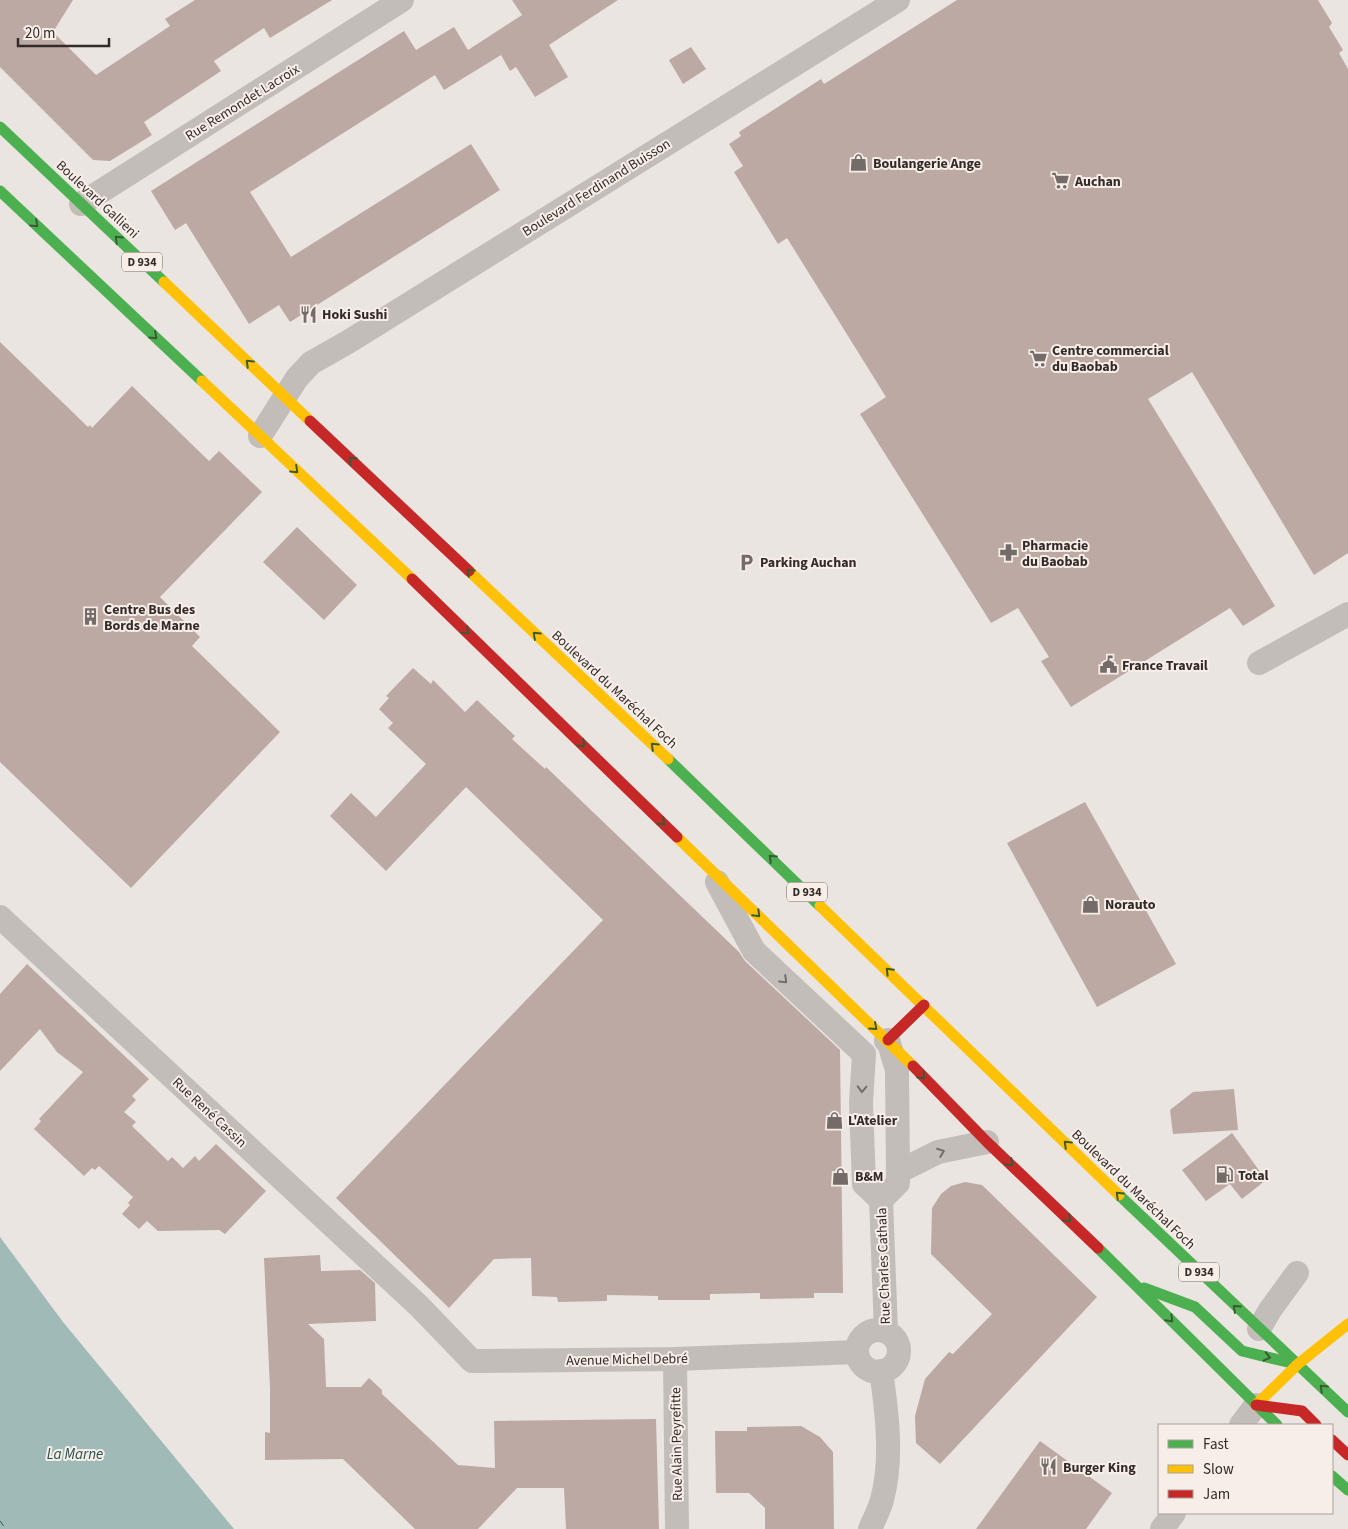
<svg xmlns="http://www.w3.org/2000/svg" width="1348" height="1529" font-family="'Source Sans 3',sans-serif">
  <style>
    .water { fill: #9fbab7 }
    .lines { fill: none; stroke-linecap: round; stroke-linejoin: round }
    .ferry { stroke: #234f4e; stroke-width: 1; stroke-dasharray: 6 5; stroke-linecap: butt }
    .building { fill: #bca9a4 }
    .street { stroke: #c3bdba; stroke-width: 24 }
    .fast { stroke: #4caf50; stroke-width: 11 }
    .slow { stroke: #ffc107; stroke-width: 11 }
    .jam { stroke: #c62828; stroke-width: 11 }
    .oneway { stroke: #3c5936 }
    .oneway2 { stroke: #746d6a }
    .labels { text-anchor: middle; stroke-width: 4; stroke-linejoin: round; paint-order: stroke }
    .shield { fill: #f7eee8; stroke: #6e6662; stroke-width: 1 }
    .shield-label { font-size: 12px; font-weight: bold; fill: #332b28 }
    .street-label { font-size: 14px; fill: #332b28; stroke: #f7eee8 }
    .poi-label { font-size: 14px; font-weight: bold; fill: #332b28; stroke: #f7eee8; text-anchor: start }
    .water-label { font-size: 15px; font-style: italic; fill: #234f4e; stroke: #f7eee8 }
  </style>
  <rect width="100%" height="100%" fill="#eae5e0"/>
  <!-- water -->
  <path class="water" d="M 0,1237 L 63,1322 L 234,1529 L 0,1529 Z"/>
  <g class="lines">
    <!-- ferry -->
    <path class="ferry" d="M 0,1521 L 6,1529"/>
  </g>
  <!-- building -->
  <g class="building">
    <path d="M 0,0 L 73,0 L 53,32 L 96,75 L 170,26 L 165,19 L 195,0 L 332,0 L 270,38 L 264,28 L 214,61 L 221,71 L 144,122 L 152,135 L 110,161 L 93,160 L 0,67 Z"/>
    <path d="M 512,0 L 618,0 L 549,45 L 568,77 L 535,97 L 516,67 L 510,71 L 501,55 L 444,90 L 435,75 L 250,192 L 291,257 L 471,144 L 500,190 L 290,322 L 279,305 L 249,324 L 186,223 L 175,230 L 151,191 L 404,31 L 416,50 L 454,27 L 468,50 L 522,15 Z"/>
    <path d="M 957,0 L 1318,0 L 1332,23 L 1329,27 L 1343,50 L 1339,53 L 1348,69 L 1348,553 L 1314,575 L 1192,372 L 1148,399 L 1275,606 L 1243,626 L 1230,608 L 1071,707 L 1041,661 L 1049,657 L 1018,608 L 991,623 L 860,414 L 886,397 L 787,238 L 778,244 L 734,172 L 743,166 L 729,144 L 741,136 L 739,132 L 821,79 L 824,84 Z"/>
    <path d="M 691,47 L 706,69 L 683,84 L 669,60 Z"/>
    <path d="M 0,342 L 88,427 L 90,425 L 92,428 L 132,386 L 209,461 L 219,451 L 262,492 L 160,597 L 200,637 L 192,646 L 280,732 L 131,888 L 0,762 Z"/>
    <path d="M 297,527 L 357,585 L 324,620 L 263,562 Z"/>
    <path d="M 413,668 L 431,684 L 433,680 L 465,712 L 477,700 L 515,736 L 512,739 L 545,769 L 546,767 L 739,952 L 745,961 L 840,1050 L 843,1293 L 814,1293 L 814,1298 L 760,1299 L 760,1293 L 710,1294 L 710,1300 L 658,1300 L 658,1296 L 607,1295 L 607,1301 L 558,1302 L 557,1297 L 532,1296 L 531,1258 L 494,1259 L 449,1308 L 336,1198 L 603,920 L 466,787 L 386,871 L 330,816 L 351,793 L 376,817 L 426,764 L 388,728 L 393,723 L 379,709 L 389,698 L 386,696 Z"/>
    <path d="M 1085,802 L 1176,964 L 1097,1007 L 1007,843 Z"/>
    <path d="M 27,964 L 149,1079 L 132,1096 L 136,1100 L 124,1112 L 136,1122 L 132,1126 L 168,1161 L 172,1157 L 183,1168 L 195,1156 L 199,1161 L 216,1144 L 266,1191 L 225,1234 L 219,1230 L 158,1231 L 147,1221 L 139,1229 L 122,1214 L 130,1205 L 128,1203 L 133,1197 L 99,1166 L 95,1170 L 92,1168 L 84,1176 L 34,1129 L 41,1121 L 39,1119 L 83,1072 L 57,1052 L 40,1029 L 0,1071 L 0,994 Z"/>
    <path d="M 1234,1089 L 1238,1130 L 1173,1134 L 1170,1110 L 1193,1092 Z"/>
    <path d="M 1232,1133 L 1266,1180 L 1242,1199 L 1230,1184 L 1206,1201 L 1182,1170 Z"/>
    <path d="M 965,1182 L 982,1185 L 1097,1297 L 940,1464 L 916,1443 L 915,1416 L 925,1379 L 949,1352 L 953,1354 L 992,1314 L 931,1254 L 932,1208 L 941,1194 L 951,1186 Z"/>
    <path d="M 320,1255 L 321,1271 L 360,1270 L 375,1283 L 376,1321 L 308,1324 L 324,1339 L 326,1387 L 361,1387 L 369,1378 L 382,1390 L 382,1394 L 458,1465 L 495,1468 L 494,1421 L 656,1419 L 659,1529 L 566,1529 L 564,1488 L 517,1488 L 478,1529 L 415,1529 L 343,1459 L 265,1460 L 265,1432 L 270,1433 L 270,1388 L 264,1258 Z"/>
    <path d="M 801,1426 L 820,1437 L 833,1452 L 834,1529 L 765,1529 L 765,1508 L 749,1493 L 716,1493 L 715,1431 L 747,1431 L 747,1427 Z"/>
    <path d="M 1040,1441 L 1112,1493 L 1086,1529 L 976,1529 Z"/>
  </g>
  <g class="lines">
    <!-- street -->
    <g class="street">
      <path d="M 81,204 L 402,0"/>
      <path d="M 260,436 L 297,378 L 311,363 L 348,342 L 898,0"/>
      <path d="M 1259,663 L 1348,614"/>
      <path d="M 717,882 L 754,951 L 864,1054"/>
      <path d="M 0,917 L 419,1306 L 472,1361 L 675,1359 L 857,1352"/>
      <path d="M 864,1054 L 861,1103 L 864,1184 L 881,1200 L 886,1331"/>
      <path d="M 898,1172 L 938,1152 L 987,1142"/>
      <path d="M 881,1200 L 898,1183 L 898,1172 L 897,1070 L 888,1040 L 886,1041"/>
      <path d="M 1259,1329 L 1270,1310 L 1297,1273"/>
      <circle cx="878" cy="1351" r="21"/>
      <path d="M 675,1359 L 677,1529"/>
      <path d="M 1241,1425 L 1256,1405"/>
      <path d="M 870,1529 C 874,1520 879,1510 882,1500 C 893,1459 887,1412 881,1371"/>
      <path d="M 1162,1529 L 1174,1513"/>
    </g>
    <!-- fast -->
    <g class="fast">
      <path d="M 0,127 L 164,282"/>
      <path d="M 0,191 L 202,381"/>
      <path d="M 668,759 L 820,906"/>
      <path d="M 1119,1195 L 1348,1412"/>
      <path d="M 1098,1248 L 1277,1425"/>
      <path d="M 1144,1288 L 1195,1307 L 1242,1351 L 1296,1364"/>
      <path d="M 1332,1476 L 1348,1490"/>
    </g>
    <!-- slow -->
    <g class="slow">
      <path d="M 164,282 L 310,421"/>
      <path d="M 202,381 L 412,579"/>
      <path d="M 469,571 L 668,759"/>
      <path d="M 677,837 L 913,1066"/>
      <path d="M 820,906 L 1119,1195"/>
      <path d="M 1256,1405 L 1298,1364 L 1348,1324"/>
    </g>
    <!-- jam -->
    <g class="jam">
      <path d="M 310,421 L 469,571"/>
      <path d="M 412,579 L 677,837"/>
      <path d="M 888,1040 L 924,1005"/>
      <path d="M 913,1066 L 987,1142 L 1098,1248"/>
      <path d="M 1256,1405 L 1302,1411 L 1316,1425"/>
      <path d="M 1332,1440 L 1348,1455"/>
    </g>
  </g>
  <!-- one-way arrows -->
  <defs><path id="oneway-chevron" d="M-2-3.5L2.5 0L-2 3.5" fill="none" stroke-width="1.6" stroke-linecap="round" stroke-linejoin="round" transform="scale(1.25)"/></defs>
  <g class="oneway">
    <use href="#oneway-chevron" transform="translate(35 224) rotate(43)"/>
    <use href="#oneway-chevron" transform="translate(118 239) rotate(-136)"/>
    <use href="#oneway-chevron" transform="translate(154 336) rotate(43)"/>
    <use href="#oneway-chevron" transform="translate(249 363) rotate(-136)"/>
    <use href="#oneway-chevron" transform="translate(352 460) rotate(-136)"/>
    <use href="#oneway-chevron" transform="translate(295 470) rotate(43)"/>
    <use href="#oneway-chevron" transform="translate(470 572) rotate(-137)"/>
    <use href="#oneway-chevron" transform="translate(466 631) rotate(44)"/>
    <use href="#oneway-chevron" transform="translate(536 635) rotate(-137)"/>
    <use href="#oneway-chevron" transform="translate(582 744) rotate(44)"/>
    <use href="#oneway-chevron" transform="translate(654 746) rotate(-137)"/>
    <use href="#oneway-chevron" transform="translate(662 822) rotate(44)"/>
    <use href="#oneway-chevron" transform="translate(772 858) rotate(-136)"/>
    <use href="#oneway-chevron" transform="translate(757 914) rotate(45)"/>
    <use href="#oneway-chevron" transform="translate(889 971) rotate(-135)"/>
    <use href="#oneway-chevron" transform="translate(874 1027) rotate(42)"/>
    <use href="#oneway-chevron" transform="translate(922 1076) rotate(47)"/>
    <use href="#oneway-chevron" transform="translate(1067 1144) rotate(-136)"/>
    <use href="#oneway-chevron" transform="translate(1010 1163) rotate(44)"/>
    <use href="#oneway-chevron" transform="translate(1119 1195) rotate(-136)"/>
    <use href="#oneway-chevron" transform="translate(1068 1219) rotate(44)"/>
    <use href="#oneway-chevron" transform="translate(1236 1308) rotate(-138)"/>
    <use href="#oneway-chevron" transform="translate(1170 1319) rotate(45)"/>
    <use href="#oneway-chevron" transform="translate(1267 1357) rotate(13)"/>
    <use href="#oneway-chevron" transform="translate(1323 1388) rotate(-136)"/>
  </g>
  <g class="oneway2">
    <use href="#oneway-chevron" transform="translate(784 980) rotate(44)"/>
    <use href="#oneway-chevron" transform="translate(862 1089) rotate(92)"/>
    <use href="#oneway-chevron" transform="translate(941 1152) rotate(-21)"/>
  </g>
  <!-- icons -->
  <defs>
    <symbol id="shop-bare" viewBox="-9 -9 18 18"><path d="M-5-2.5h2.3a2.7 3.5 0 0 1 5.4 0H5L5.5 6h-11ZM-1.5-2.5h3a1.5 2.3 0 0 0-3 0Z" fill="#736c68" stroke="#f7eee8" stroke-width="2.5" paint-order="stroke"/></symbol>
    <symbol id="supermarket-bare" viewBox="-9 -9 18 18"><path d="M-6-5.5h2.5l.6 2H6L4.5 2H-2.5L-4.4-4H-6ZM-1.5 3.2a1.3 1.3 0 1 0 .1 0ZM3 3.2a1.3 1.3 0 1 0 .1 0Z" fill="#736c68" stroke="#f7eee8" stroke-width="2.5" paint-order="stroke"/></symbol>
    <symbol id="restaurant-bare" viewBox="-9 -9 18 18"><path d="M-5-6h1v4h1v-4h1v4h1v-4h1v5L-1.5 .5V6h-2V.5L-5-1ZM5-6V6H3V1.5H1.5Q1.5-4 5-6Z" fill="#736c68" stroke="#f7eee8" stroke-width="2.5" paint-order="stroke"/></symbol>
    <symbol id="pharmacy-bare" viewBox="-9 -9 18 18"><path d="M-2-6h4v4h4v4h-4v4h-4v-4h-4v-4h4Z" fill="#736c68" stroke="#f7eee8" stroke-width="2.5" paint-order="stroke"/></symbol>
    <symbol id="parking-bare" viewBox="-9 -9 18 18"><path d="M-3.5-5.5H1a3.5 3.5 0 0 1 0 7H-1V5.5H-3.5ZM-1-3.4V-.6H.8a1.4 1.4 0 0 0 0-2.8Z" fill="#736c68" stroke="#f7eee8" stroke-width="2.5" paint-order="stroke"/></symbol>
    <symbol id="building-bare" viewBox="-9 -9 18 18"><path d="M-4-6H4V6H1V3H-1V6H-4ZM-2.5-4.3h1.7v1.8h-1.7ZM.8-4.3h1.7v1.8H.8ZM-2.5-1h1.7V.8h-1.7ZM.8-1h1.7V.8H.8Z" fill="#736c68" stroke="#f7eee8" stroke-width="2.5" paint-order="stroke"/></symbol>
    <symbol id="civic-bare" viewBox="-9 -9 18 18"><path d="M-.6-6.5H3V-4.5H.6V-3L4-1V1h2V6H-6V1h2V-1L-.6-3ZM-1.2 2.5V6h2.4V2.5Z" fill="#736c68" stroke="#f7eee8" stroke-width="2.5" paint-order="stroke"/></symbol>
    <symbol id="fuel-bare" viewBox="-9 -9 18 18"><path d="M-5.5-6h7V0h2V4h1.3V-2.5L3-4.5l.8-.8L6-3V5H2.5V1h-1V6h-7ZM-4.2-4.7v3.2H.2V-4.7Z" fill="#736c68" stroke="#f7eee8" stroke-width="2.5" paint-order="stroke"/></symbol>
  </defs>
  <g fill-rule="evenodd">
    <use href="#shop-bare" x="846" y="150" width="25" height="25"/>
    <use href="#supermarket-bare" x="1048" y="168" width="25" height="25"/>
    <use href="#restaurant-bare" x="296" y="302" width="25" height="25"/>
    <use href="#supermarket-bare" x="1026" y="346" width="25" height="25"/>
    <use href="#pharmacy-bare" x="996" y="540" width="25" height="25"/>
    <use href="#parking-bare" x="734" y="550" width="25" height="25"/>
    <use href="#building-bare" x="78" y="604" width="25" height="25"/>
    <use href="#civic-bare" x="1096" y="652" width="25" height="25"/>
    <use href="#shop-bare" x="1078" y="892" width="25" height="25"/>
    <use href="#shop-bare" x="822" y="1108" width="25" height="25"/>
    <use href="#fuel-bare" x="1212" y="1162" width="25" height="25"/>
    <use href="#shop-bare" x="828" y="1164" width="25" height="25"/>
    <use href="#restaurant-bare" x="1036" y="1454" width="25" height="25"/>
  </g>
  <g class="labels">
    <!-- shield labels -->
    <g class="shield">
      <rect x="122" y="252.5" width="40" height="19" rx="4"/>
      <rect x="787" y="882.5" width="40" height="19" rx="4"/>
      <rect x="1179" y="1262.5" width="40" height="19" rx="4"/>
    </g>
    <g class="shield-label">
      <text x="142" y="266">D 934</text>
      <text x="807" y="896">D 934</text>
      <text x="1199" y="1276">D 934</text>
    </g>
    <!-- street labels -->
    <g class="street-label">
      <text transform="translate(242 102) rotate(-32)" y="5">Rue Remondet Lacroix</text>
      <text transform="translate(596 187) rotate(-32)" y="5">Boulevard Ferdinand Buisson</text>
      <text transform="translate(98 199) rotate(43)" y="5">Boulevard Gallieni</text>
      <text transform="translate(615 689) rotate(43)" y="5">Boulevard du Maréchal Foch</text>
      <text transform="translate(210 1112) rotate(43)" y="5">Rue René Cassin</text>
      <text transform="translate(1134 1189) rotate(44)" y="5">Boulevard du Maréchal Foch</text>
      <text transform="translate(883 1266) rotate(-92)" y="5">Rue Charles Cathala</text>
      <text transform="translate(627 1359) rotate(-1)" y="5">Avenue Michel Debré</text>
      <text transform="translate(676 1444) rotate(-91)" y="5">Rue Alain Peyrefitte</text>
    </g>
    <!-- poi labels -->
    <g class="poi-label">
      <text x="873" y="168">Boulangerie Ange</text>
      <text x="1075" y="186">Auchan</text>
      <text x="322" y="319">Hoki Sushi</text>
      <text x="1052" y="355">Centre commercial<tspan x="1052" dy="16">du Baobab</tspan></text>
      <text x="1022" y="550">Pharmacie<tspan x="1022" dy="16">du Baobab</tspan></text>
      <text x="760" y="567">Parking Auchan</text>
      <text x="104" y="614">Centre Bus des<tspan x="104" dy="16">Bords de Marne</tspan></text>
      <text x="1122" y="670">France Travail</text>
      <text x="1105" y="909">Norauto</text>
      <text x="848" y="1125">L'Atelier</text>
      <text x="1238" y="1180">Total</text>
      <text x="855" y="1181">B&amp;M</text>
      <text x="1063" y="1472">Burger King</text>
    </g>
    <!-- water labels -->
    <g class="water-label">
      <text x="75" y="1459">La Marne</text>
    </g>
  </g>
  <!-- legend -->
  <rect x="1158" y="1424" width="175" height="90" fill="#f7eee8" stroke="#a9a09b"/>
  <rect x="1168" y="1440" width="25" height="8" fill="#4caf50" stroke="#a9a09b"/>
  <text x="1203" y="1449" font-size="15" fill="#332b28">Fast</text>
  <rect x="1168" y="1465" width="25" height="8" fill="#ffc107" stroke="#a9a09b"/>
  <text x="1203" y="1474" font-size="15" fill="#332b28">Slow</text>
  <rect x="1168" y="1490" width="25" height="8" fill="#c62828" stroke="#a9a09b"/>
  <text x="1203" y="1499" font-size="15" fill="#332b28">Jam</text>
  <!-- scale -->
  <path d="M18 38v8h91v-8" fill="none" stroke="#332b28" stroke-width="2.5"/>
  <text x="25" y="38" font-size="15" fill="#332b28" stroke="#f7eee8" stroke-width="4" paint-order="stroke">20 m</text>
</svg>
